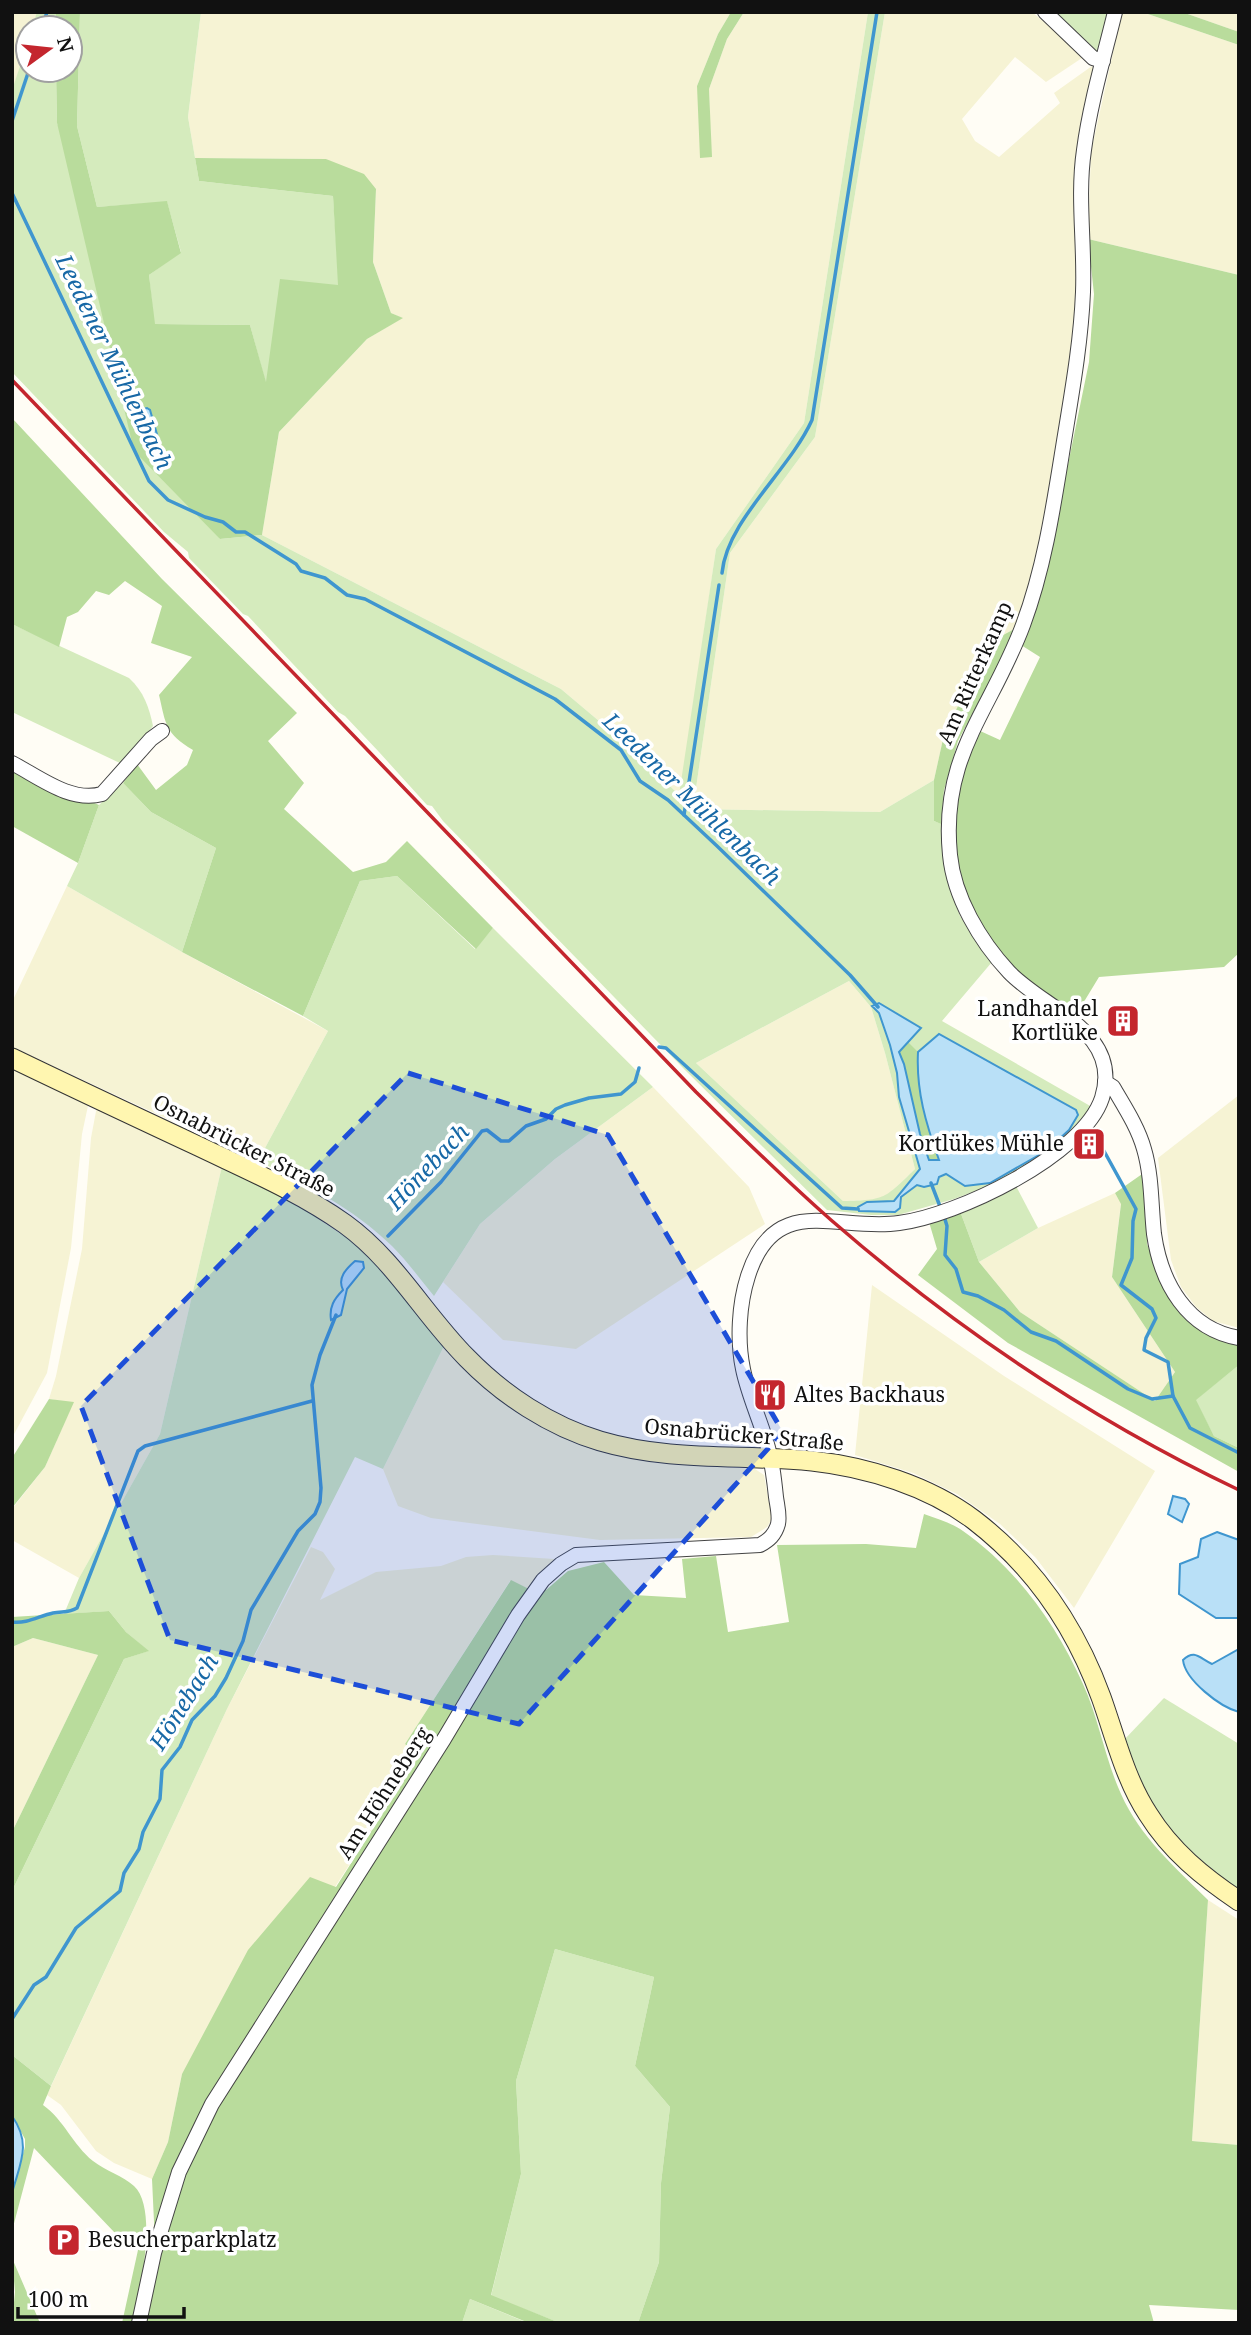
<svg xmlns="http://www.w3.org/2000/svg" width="1251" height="2335" font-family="'Noto Serif',serif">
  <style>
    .farmland { fill: #f6f3d4 }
    .green { fill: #d5ebbd; fill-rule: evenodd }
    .forest { fill: #b9dc9c }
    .water { fill: #b9e0f7; stroke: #3f96cf; stroke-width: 2 }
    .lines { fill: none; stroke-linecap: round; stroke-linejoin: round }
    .stream { stroke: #3f96cf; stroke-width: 3.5 }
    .street-casing { stroke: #444; stroke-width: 16 }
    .secondary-casing { stroke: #333; stroke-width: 21 }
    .street { stroke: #fff; stroke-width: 14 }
    .secondary { stroke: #fff6b0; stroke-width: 19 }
    .rail { stroke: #c4262e; stroke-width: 3.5 }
    .marked { fill: #1d4ed8; fill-opacity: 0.2; stroke: #1d4ed8; stroke-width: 5; stroke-dasharray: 14 9; stroke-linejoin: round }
    .labels { text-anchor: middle; stroke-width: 7; stroke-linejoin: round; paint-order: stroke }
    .street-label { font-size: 21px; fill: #111; stroke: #fff }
    .poi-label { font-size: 21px; fill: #111; stroke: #fff; text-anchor: end }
    .water-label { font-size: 23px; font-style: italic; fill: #1768a6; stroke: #fff }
  </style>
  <rect width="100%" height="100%" fill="#fffdf5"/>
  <!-- farmland -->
  <g class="farmland">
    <path d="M 12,12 L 38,12 L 32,28 L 28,28 L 28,42 L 12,91 Z"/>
    <path d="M 201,12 L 731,12 L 718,34 L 697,86 L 711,157 L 709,89 L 727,39 L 744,12 L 868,12 L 804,423 L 716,549 L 680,796 L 637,753 L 561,689 L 262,535 L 279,432 L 367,339 L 402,318 L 391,313 L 373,262 L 376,189 L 326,159 L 195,158 L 188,117 Z"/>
    <path d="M 885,12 L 1032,12 L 1085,56 L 1046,82 L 1015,57 L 962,119 L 975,141 L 999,157 L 1060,103 L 1054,93 L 1092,66 L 1095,72 L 1071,361 L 1039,562 L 1018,627 L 994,640 L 945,730 L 934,780 L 880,812 L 693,809 L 730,553 L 815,437 Z"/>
    <path d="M 1122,12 L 1142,12 L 1239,45 L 1239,275 L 1088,239 L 1091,152 Z"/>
    <path d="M 1182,12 L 1239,12 L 1239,32 Z"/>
    <path d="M 67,886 L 182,952 L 328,1031 L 258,1161 L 12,1047 L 12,1002 Z"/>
    <path d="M 849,981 L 871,1007 L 885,1053 L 915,1169 L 886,1197 L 871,1200 L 843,1201 L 696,1063 Z"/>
    <path d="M 12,1065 L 89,1101 L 82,1134 L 71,1248 L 47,1373 L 12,1438 Z"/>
    <path d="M 653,1087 L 749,1187 L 765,1224 L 576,1349 L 503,1340 L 443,1282 L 480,1224 L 555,1159 Z"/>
    <path d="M 1239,1095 L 1239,1328 L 1213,1321 L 1196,1307 L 1181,1287 L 1171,1260 L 1158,1158 Z"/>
    <path d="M 97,1106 L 222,1166 L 160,1434 L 79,1578 L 12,1540 L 12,1509 L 45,1467 L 73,1403 L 49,1399 L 56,1376 L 82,1249 L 91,1138 Z"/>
    <path d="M 1115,1193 L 1121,1203 L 1112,1277 L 1175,1372 L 1155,1401 L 1020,1312 L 979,1262 L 1038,1228 Z"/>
    <path d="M 872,1285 L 1004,1376 L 1155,1471 L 1074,1608 L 1036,1558 L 1000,1524 L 957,1494 L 913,1473 L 855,1455 Z"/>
    <path d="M 445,1344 L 461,1365 L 485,1389 L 524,1415 L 595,1449 L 656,1463 L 755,1469 L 764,1475 L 772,1519 L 767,1527 L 751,1537 L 600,1540 L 431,1518 L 398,1506 L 383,1469 Z"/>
    <path d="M 311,1547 L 323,1552 L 335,1569 L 320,1600 L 376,1572 L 441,1566 L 466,1557 L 493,1555 L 554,1559 L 555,1563 L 527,1588 L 510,1581 L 405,1744 L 420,1755 L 335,1887 L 182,2074 L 168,2142 L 152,2179 L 114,2163 L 96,2151 L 61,2105 L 47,2095 L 227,1709 Z"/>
    <path d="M 33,1638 L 98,1655 L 12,1832 L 12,1647 Z"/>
    <path d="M 1208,1900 L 1239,1920 L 1239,2145 L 1192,2141 Z"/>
  </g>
  <!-- green -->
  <g class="green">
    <path d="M 37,12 L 56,12 L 56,28 L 32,28 Z"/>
    <path d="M 80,12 L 201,12 L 188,117 L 199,181 L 333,196 L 339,286 L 266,384 L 250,325 L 154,324 L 149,275 L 181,252 L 167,202 L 97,207 L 77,126 Z"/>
    <path d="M 868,12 L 885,12 L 815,437 L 730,553 L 693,809 L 880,812 L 934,780 L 934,821 L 944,825 L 951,891 L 960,916 L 992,962 L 942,1021 L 1092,1107 L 1057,1145 L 1012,1177 L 954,1199 L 898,1215 L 871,1215 L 827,1210 L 685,1070 L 443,821 L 432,806 L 427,805 L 379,752 L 345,716 L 338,712 L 248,616 L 243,614 L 189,558 L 188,552 L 164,532 L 12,372 L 12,90 L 28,42 L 28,70 L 56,70 L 57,123 L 220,539 L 262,535 L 561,689 L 637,753 L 679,795 L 716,549 L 804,423 ZM 849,981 L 871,1007 L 885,1053 L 915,1169 C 884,1199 886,1200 843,1201 L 696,1063 Z"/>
    <path d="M 1051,12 L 1109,12 L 1098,53 Z"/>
    <path d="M 12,624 L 129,678 C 144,692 149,707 153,726 L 122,764 L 12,712 Z"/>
    <path d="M 123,783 L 151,812 L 216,848 L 182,952 L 67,886 L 78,863 L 99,805 Z"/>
    <path d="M 397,876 L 475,949 L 493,928 L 653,1087 L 555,1159 L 480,1224 L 434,1296 C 420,1279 407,1261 392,1246 C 354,1209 305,1183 258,1161 L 328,1031 L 303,1016 L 360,881 Z"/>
    <path d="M 222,1166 L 287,1198 L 359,1246 L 445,1344 L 383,1469 L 355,1457 L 227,1709 L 51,2086 L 12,2055 L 12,1891 L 124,1659 L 148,1651 L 126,1632 L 109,1611 L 64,1614 L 79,1578 L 160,1434 Z"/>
    <path d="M 1016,1186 L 1038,1228 L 979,1262 L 960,1211 Z"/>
    <path d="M 1239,1365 L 1239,1448 L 1214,1436 L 1195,1400 Z"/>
    <path d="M 1164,1698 L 1239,1744 L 1239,1889 C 1179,1849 1148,1808 1123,1741 Z"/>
    <path d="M 555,1949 L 654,1977 L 635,2066 L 670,2107 L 661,2183 L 659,2262 L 638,2323 L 560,2323 L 491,2296 L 521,2174 L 516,2081 Z"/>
    <path d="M 470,2299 L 528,2323 L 462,2323 Z"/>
  </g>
  <!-- forest -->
  <g class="forest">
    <path d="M 56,12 L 80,12 L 77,126 L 97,207 L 167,201 L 181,253 L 149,275 L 155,324 L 250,325 L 266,382 L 280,279 L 338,285 L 333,196 L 199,181 L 195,158 L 326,159 L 364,174 L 376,189 L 373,262 L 391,313 L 403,318 L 367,339 L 279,432 L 262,535 L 220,539 L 134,451 L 57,123 L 56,70 L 70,70 L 70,28 L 56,28 Z"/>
    <path d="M 731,12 L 744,12 L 727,39 L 709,89 L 712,157 L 700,158 L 697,86 L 718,34 Z"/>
    <path d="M 1142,12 L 1182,12 L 1239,32 L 1239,45 Z"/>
    <path d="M 1088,239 L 1239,275 L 1239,953 L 1224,967 L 1099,977 L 1082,1005 C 1076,1005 1067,1006 1061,1005 C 1043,1001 1027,981 1015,968 C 962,913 945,851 962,776 C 966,761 973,745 978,730 L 1000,740 L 1040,657 L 1021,645 L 1047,567 L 1089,362 L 1094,294 Z"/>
    <path d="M 12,418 L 162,579 L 297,713 L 268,741 L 304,783 L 284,809 L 353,872 L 386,862 L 407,841 L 493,928 L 476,949 L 397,876 L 360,881 L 303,1016 L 182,952 L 216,848 L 151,812 L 123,783 L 137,764 L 156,790 L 187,765 L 193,750 C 165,733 166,725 159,695 L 192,657 L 151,643 L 162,606 L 125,581 L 109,595 L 96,591 L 78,612 L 67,617 L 59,647 L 12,624 Z"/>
    <path d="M 1018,627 L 958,741 L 944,790 L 941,824 L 934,821 L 934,780 L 945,730 L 994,640 Z"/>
    <path d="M 12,769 L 99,805 L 78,863 L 12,826 Z"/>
    <path d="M 908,1042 L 918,1052 C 916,1091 926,1125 939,1161 L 929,1160 L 920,1134 L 899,1052 Z"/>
    <path d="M 1145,1172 L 1147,1244 L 1163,1286 L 1183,1317 L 1206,1334 L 1239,1343 L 1239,1365 L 1196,1400 L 1214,1436 L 1239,1448 L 1239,1472 L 1008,1343 L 918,1275 L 937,1249 L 929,1222 L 960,1211 L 979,1262 L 1020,1312 L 1155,1401 L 1175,1372 L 1112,1277 L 1121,1204 L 1115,1193 Z"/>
    <path d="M 49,1399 L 74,1402 L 45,1467 L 12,1508 L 12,1458 Z"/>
    <path d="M 924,1514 C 937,1519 952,1523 963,1531 C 1017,1569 1056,1624 1083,1684 C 1099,1719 1105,1759 1121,1794 C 1140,1837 1176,1868 1208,1900 L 1192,2141 L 1239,2145 L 1239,2310 L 1149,2305 L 1154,2323 L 638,2323 L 659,2262 L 661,2183 L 670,2107 L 635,2066 L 654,1977 L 555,1949 L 516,2081 L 521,2174 L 491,2295 L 560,2323 L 529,2323 L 470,2299 L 462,2323 L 144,2323 L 156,2265 L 152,2179 L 168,2142 L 182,2074 L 248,1950 L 310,1877 L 336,1887 L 419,1756 L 405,1744 L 511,1580 L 527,1588 L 546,1590 L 568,1571 L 604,1562 L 634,1595 L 686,1598 L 682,1559 L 716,1556 L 728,1632 L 789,1622 L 777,1545 L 866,1544 L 916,1548 Z"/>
    <path d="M 109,1611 L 126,1632 L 149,1651 L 124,1659 L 12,1891 L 12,1832 L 98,1655 L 33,1638 L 12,1647 L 12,1617 Z"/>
    <path d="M 12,2055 L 51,2086 L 43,2105 C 64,2120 73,2145 93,2161 C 106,2171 123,2176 134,2186 C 159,2209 139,2293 134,2323 L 122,2323 L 138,2250 L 115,2247 L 115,2233 L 34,2148 L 12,2231 L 12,2193 L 25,2147 L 25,2139 L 12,2116 Z"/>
    <path d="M 12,2258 L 40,2323 L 12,2323 L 15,2292 Z"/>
  </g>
  <!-- water -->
  <g class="water">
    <path d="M 147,408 L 150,410 L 162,452 L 159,458 L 155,458 L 134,411 Z"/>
    <path d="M 879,1003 L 921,1028 L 899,1052 L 904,1064 L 920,1134 L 929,1160 L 939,1160 C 926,1124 916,1091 918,1052 L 939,1034 L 1076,1110 L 1078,1115 L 1069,1130 L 1046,1151 L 990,1183 L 965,1186 L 946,1174 L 939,1177 L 937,1184 L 924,1187 L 917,1185 L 901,1197 L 900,1208 L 895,1212 L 859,1211 L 858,1207 L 867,1202 L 894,1201 L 920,1169 L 899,1097 L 897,1073 L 890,1045 L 879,1013 L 872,1006 Z"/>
    <path d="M 355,1261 L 363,1262 L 364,1268 L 347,1289 L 341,1315 L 331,1320 C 329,1307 334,1299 343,1290 C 337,1278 346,1269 355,1261 Z"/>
    <path d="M 1173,1496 L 1185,1499 L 1189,1504 L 1182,1522 L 1168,1514 Z"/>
    <path d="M 1217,1532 L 1239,1540 L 1239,1618 L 1216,1618 L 1179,1594 L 1180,1564 L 1198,1557 L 1201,1539 Z"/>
    <path d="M 1239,1649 L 1239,1712 C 1220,1707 1185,1680 1183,1660 C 1195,1649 1199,1658 1212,1664 Z"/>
    <path d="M 12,2116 C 32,2144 20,2163 12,2193 Z"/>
  </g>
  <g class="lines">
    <!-- stream -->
    <g class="stream">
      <path d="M 42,28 L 47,12"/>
      <path d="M 12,121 L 29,70"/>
      <path d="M 12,193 L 149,481 L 168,500 L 205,517 L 223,522 L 236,532 L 245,532 L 296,564 L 301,571 L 325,578 L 347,595 L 365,599 L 555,699 L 621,750 L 640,781 L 668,800 L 717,846 L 850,975 L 878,1007"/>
      <path d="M 722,573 C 727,520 789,471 812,420 L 877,12"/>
      <path d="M 684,815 L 719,585"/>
      <path d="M 659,1047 L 666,1048 L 842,1208 L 858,1209"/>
      <path d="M 1098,1145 L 1104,1151 L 1136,1209 L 1133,1221 L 1132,1258 L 1121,1285 L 1152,1309 L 1156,1318 L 1146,1338 L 1144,1350 L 1168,1362 L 1173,1396"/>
      <path d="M 931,1183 L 941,1209"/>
      <path d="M 944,1216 L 947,1226 L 945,1255 L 956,1269 L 963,1292 L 978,1296 L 1004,1310 L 1031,1332 L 1056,1341 L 1128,1389 L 1152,1399 L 1173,1396 L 1190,1428 L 1239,1453"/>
      <path d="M 388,1236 L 441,1182 L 482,1131 L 487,1130 L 501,1141 L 509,1141 L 526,1126 L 546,1119 L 556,1109 L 565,1105 L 589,1098 L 621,1094 L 635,1082 L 639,1068"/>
      <path d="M 12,1622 C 27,1624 39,1616 53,1613 C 62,1611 69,1613 77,1608 L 138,1451 L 145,1446 L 312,1401"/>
      <path d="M 12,2019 L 34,1985 L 46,1977 L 76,1928 L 120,1891 L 124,1873 L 139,1849 L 143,1832 L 160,1799 L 162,1770 L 180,1747 L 192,1720 L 215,1696 L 226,1678 L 243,1641 L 251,1610 L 298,1531 L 315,1514 L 320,1502 L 321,1488 L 312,1385 L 320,1355 L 336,1315"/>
    </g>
    <defs>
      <g id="street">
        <path d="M 1045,12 L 1093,58 L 1103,61"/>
        <path d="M 12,763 C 39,777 71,803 102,794 L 151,739 L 162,731"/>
        <path d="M 1105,1082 L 1113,1087 C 1124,1106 1138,1127 1144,1149 C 1152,1176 1151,1206 1154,1234 C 1161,1283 1187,1329 1239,1338"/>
        <path d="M 139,2323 L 154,2253 L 179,2172 L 212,2104 L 444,1739 L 518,1615 L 543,1580 L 561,1564 L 576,1555 L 760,1545 C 769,1540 775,1535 778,1524 C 780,1516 777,1505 776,1497 C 774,1478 772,1459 766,1441 C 759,1417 748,1394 743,1369 C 737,1340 739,1304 748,1276 C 775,1191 837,1232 899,1223 C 956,1216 1083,1156 1102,1098 C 1123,1032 1044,1009 1009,972 C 980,941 954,897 950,855 C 940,755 991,711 1023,625 C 1045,566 1054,503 1064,441 C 1072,392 1081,342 1083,292 C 1085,245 1077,197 1084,150 C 1090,104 1104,57 1115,12"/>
      </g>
      <path id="secondary" d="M 12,1058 C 74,1088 136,1117 198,1146 C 248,1170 300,1192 345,1224 C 395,1260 424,1315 467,1358 C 503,1395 550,1426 600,1441 C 671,1462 740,1454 812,1461 C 867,1467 929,1486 974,1520 C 1034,1566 1075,1626 1101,1697 C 1115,1736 1125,1779 1148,1814 C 1171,1851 1203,1877 1239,1901"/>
    </defs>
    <!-- street casing -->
    <use href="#street" class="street-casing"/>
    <!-- secondary casing -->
    <use href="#secondary" class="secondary-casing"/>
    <!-- street -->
    <use href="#street" class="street"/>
    <!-- secondary -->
    <use href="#secondary" class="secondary"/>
    <!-- rail -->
    <path class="rail" d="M 12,380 L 696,1092 C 740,1135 784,1179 831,1220 C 954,1327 1092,1420 1239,1490"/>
  </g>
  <!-- marked area -->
  <path class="marked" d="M 408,1073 L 608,1135 L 783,1432 L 519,1724 L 170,1640 L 81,1406 Z"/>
  <!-- icons -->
  <defs>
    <symbol id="building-square" viewBox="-11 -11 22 22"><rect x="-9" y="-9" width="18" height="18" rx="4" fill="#c4262e" stroke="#fff"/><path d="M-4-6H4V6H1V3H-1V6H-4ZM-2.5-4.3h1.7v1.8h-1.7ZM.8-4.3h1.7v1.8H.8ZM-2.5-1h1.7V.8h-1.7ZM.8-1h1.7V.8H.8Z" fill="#fff"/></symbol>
    <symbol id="restaurant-square" viewBox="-11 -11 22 22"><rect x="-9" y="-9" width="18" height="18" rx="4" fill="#c4262e" stroke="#fff"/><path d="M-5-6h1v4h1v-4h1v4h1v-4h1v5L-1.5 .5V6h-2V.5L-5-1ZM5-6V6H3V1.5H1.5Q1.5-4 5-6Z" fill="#fff"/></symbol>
    <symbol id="parking-square" viewBox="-11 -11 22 22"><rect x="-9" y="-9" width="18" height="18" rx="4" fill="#c4262e" stroke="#fff"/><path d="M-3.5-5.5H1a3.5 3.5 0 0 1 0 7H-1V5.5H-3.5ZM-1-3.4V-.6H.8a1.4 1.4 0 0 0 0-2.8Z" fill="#fff"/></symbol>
  </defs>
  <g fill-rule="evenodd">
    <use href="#building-square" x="1104" y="1002" width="38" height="38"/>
    <use href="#building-square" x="1070" y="1125" width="38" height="38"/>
    <use href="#restaurant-square" x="751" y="1376" width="38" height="38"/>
    <use href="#parking-square" x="45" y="2221" width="38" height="38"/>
  </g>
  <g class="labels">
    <!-- street labels -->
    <g class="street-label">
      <text transform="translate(975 673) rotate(-66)" y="7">Am Ritterkamp</text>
      <text transform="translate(244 1146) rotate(27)" y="7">Osnabrücker Straße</text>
      <text transform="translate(744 1435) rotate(5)" y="7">Osnabrücker Straße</text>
      <text transform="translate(384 1793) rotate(-57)" y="7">Am Höhneberg</text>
    </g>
    <!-- poi labels -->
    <g class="poi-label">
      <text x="1098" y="1016">Landhandel<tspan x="1098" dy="24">Kortlüke</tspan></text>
      <text x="1064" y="1151">Kortlükes Mühle</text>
      <text x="794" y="1402" text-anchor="start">Altes Backhaus</text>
      <text x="88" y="2247" text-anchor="start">Besucherparkplatz</text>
    </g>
    <!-- water labels -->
    <g class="water-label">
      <text transform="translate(114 362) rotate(64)" y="8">Leedener Mühlenbach</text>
      <text transform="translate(692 799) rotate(44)" y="8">Leedener Mühlenbach</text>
      <text transform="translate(428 1167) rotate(-47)" y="8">Hönebach</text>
      <text transform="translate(184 1702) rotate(-58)" y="8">Hönebach</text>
    </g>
  </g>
  <!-- border -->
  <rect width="1251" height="2335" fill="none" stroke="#111111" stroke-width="28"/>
  <!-- north arrow -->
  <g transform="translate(49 49) rotate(75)"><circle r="33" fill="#ffffff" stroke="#a0a0a0" stroke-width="2"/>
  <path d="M0-5L12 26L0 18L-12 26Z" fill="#c4262e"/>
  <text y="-10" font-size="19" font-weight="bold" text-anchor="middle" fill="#111111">N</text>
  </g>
  <!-- scale -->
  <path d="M18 2307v10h166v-10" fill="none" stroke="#111111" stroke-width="3.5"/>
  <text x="28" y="2307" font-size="21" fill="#111111" stroke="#ffffff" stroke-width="5" paint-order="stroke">100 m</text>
</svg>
